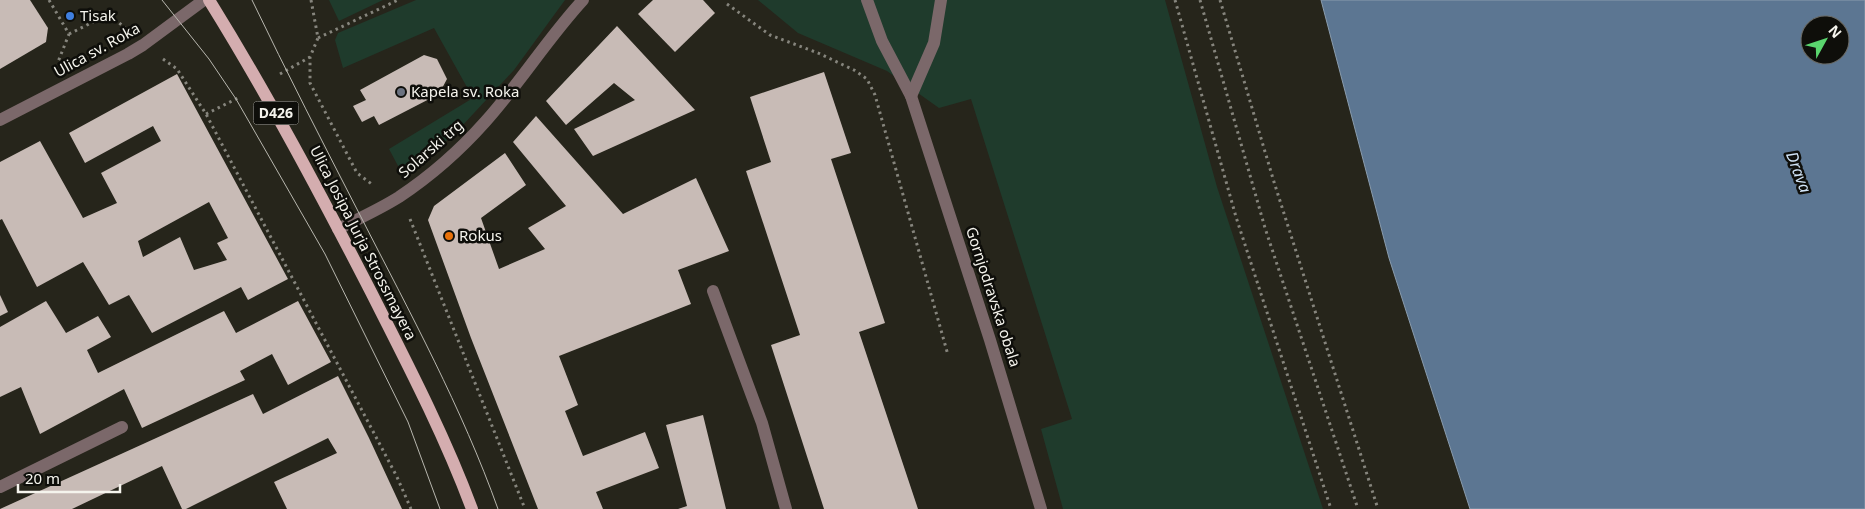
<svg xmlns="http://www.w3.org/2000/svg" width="1865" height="509" font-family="'Noto Sans',sans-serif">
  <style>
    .green { fill: #1f3b2c }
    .water { fill: #5c7692; stroke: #8a9cad; fill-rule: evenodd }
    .building { fill: #c8bbb6; fill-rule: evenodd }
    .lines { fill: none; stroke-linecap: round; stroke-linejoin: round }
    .path { stroke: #86857d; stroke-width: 3; stroke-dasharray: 2.5 4; stroke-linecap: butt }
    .service { stroke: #7b686a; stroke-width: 12 }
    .minor { stroke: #7b686a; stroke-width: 12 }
    .primary { stroke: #d4adaf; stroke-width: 12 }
    .tram { stroke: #b8b7af; stroke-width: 1 }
    .shop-dot { fill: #3f7fe0; stroke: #0e0e0a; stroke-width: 2 }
    .worship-dot { fill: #6b7280; stroke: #0e0e0a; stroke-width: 2 }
    .food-dot { fill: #e8710a; stroke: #0e0e0a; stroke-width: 2 }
    .labels { text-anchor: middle; stroke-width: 5; stroke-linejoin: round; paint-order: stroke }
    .shield { fill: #0e0e0a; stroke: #b0afa9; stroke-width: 1 }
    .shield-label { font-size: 14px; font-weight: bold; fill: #f5f4ed }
    .poi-label { font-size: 15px; fill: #f5f4ed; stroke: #0e0e0a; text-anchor: start }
    .street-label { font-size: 15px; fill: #f5f4ed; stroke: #0e0e0a }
    .water-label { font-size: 16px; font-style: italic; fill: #d1e4f7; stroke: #0e0e0a }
  </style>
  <rect width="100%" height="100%" fill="#26251b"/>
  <!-- green -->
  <g class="green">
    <path d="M 329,0 L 383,0 L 339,21 Z"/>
    <path d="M 416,0 L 565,0 L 514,70 L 461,127 L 405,179 L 389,149 L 473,98 L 434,28 L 343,68 L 335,40 L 338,33 Z"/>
    <path d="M 758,0 L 1165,0 L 1217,187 L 1323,509 L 1063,509 L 1041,429 L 1072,419 L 971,99 L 939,108 L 887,71 L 798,33 Z"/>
  </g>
  <!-- water -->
  <path class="water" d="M 1321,0 L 1865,0 L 1865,509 L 1470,509 L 1389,258 ZM 1810,25 L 1840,25 L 1840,55 L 1810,55 Z"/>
  <!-- building -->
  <g class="building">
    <path d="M 0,0 L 30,0 L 48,28 L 46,42 L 0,69 Z"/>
    <path d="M 653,0 L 703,0 L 715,13 L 675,52 L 638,14 Z"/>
    <path d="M 617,26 L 695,110 L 593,156 L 574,129 L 635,100 L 614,83 L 566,125 L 546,101 Z"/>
    <path d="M 424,55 L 437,59 L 447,79 L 439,94 L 379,125 L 374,116 L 362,122 L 353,106 L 366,100 L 360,90 Z"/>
    <path d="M 824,72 L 851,153 L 831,159 L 885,323 L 859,332 L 918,509 L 824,509 L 771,345 L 800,335 L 746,171 L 771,162 L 750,97 Z"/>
    <path d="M 177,74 L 288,279 L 248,300 L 241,287 L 152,333 L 129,295 L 109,305 L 83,262 L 37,287 L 2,219 L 0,220 L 0,162 L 40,141 L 83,218 L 117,203 L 101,173 L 161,141 L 153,126 L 85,163 L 69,133 ZM 209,202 L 228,238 L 217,243 L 227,260 L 194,270 L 180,237 L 143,257 L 138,241 Z"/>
    <path d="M 536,116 L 623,214 L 696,178 L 729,251 L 678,270 L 691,304 L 559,356 L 578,405 L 565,411 L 583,456 L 645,432 L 659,468 L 596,492 L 603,509 L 538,509 L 471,338 L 428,220 L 434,206 L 505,153 L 526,185 L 481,218 L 499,269 L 545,249 L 528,228 L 566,206 L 513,142 Z"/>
    <path d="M 0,295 L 8,312 L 0,316 Z"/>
    <path d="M 46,301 L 66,333 L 98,316 L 111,337 L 87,350 L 98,373 L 224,311 L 236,333 L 298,301 L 331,362 L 288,385 L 272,354 L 240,371 L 245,380 L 142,428 L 124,389 L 40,434 L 21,387 L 0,397 L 0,327 Z"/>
    <path d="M 338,376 L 369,438 L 402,509 L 287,509 L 274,482 L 337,453 L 328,438 L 186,509 L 182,509 L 162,466 L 72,509 L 0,509 L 253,394 L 263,414 Z"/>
    <path d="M 703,415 L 726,509 L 678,509 L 687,506 L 666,425 Z"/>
  </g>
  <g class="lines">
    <!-- path -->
    <g class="path">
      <path d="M 49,0 L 69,34 L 58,62"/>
      <path d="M 311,0 L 318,38 L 310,57 L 310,83 L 357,173 L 373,185"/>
      <path d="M 1175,0 L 1236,217 L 1331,509"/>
      <path d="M 1200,0 L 1265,228 L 1358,509"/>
      <path d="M 1220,0 L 1274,182 L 1378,509"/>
      <path d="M 727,4 L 770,35 L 818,53 L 854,70 L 867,79 L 875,95 L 948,355"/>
      <path d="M 69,34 L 109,14 L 125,28"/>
      <path d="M 318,38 L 398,0"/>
      <path d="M 163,59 L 177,69 L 206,114 L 397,477 L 411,509"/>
      <path d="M 280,74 L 310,57"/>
      <path d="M 206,114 L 240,97"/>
      <path d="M 410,219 L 525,509"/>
    </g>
    <!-- service -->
    <g class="service">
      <path d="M 713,291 L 762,423 L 786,509"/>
      <path d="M 0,487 L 122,427"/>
    </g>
    <!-- minor -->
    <g class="minor">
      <path d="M 867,0 L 882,41 L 911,96 L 990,340 L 1041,509"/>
      <path d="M 911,96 L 934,43 L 941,0"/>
      <path d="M 0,120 L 128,54 L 143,45 L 204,0"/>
      <path d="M 338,229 C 358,219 380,209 399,197 C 429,177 461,149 485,122 C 520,83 548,38 583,0"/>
    </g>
    <!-- primary -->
    <path class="primary" d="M 209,0 C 268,95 320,193 371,292 C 407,363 444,434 472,509"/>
    <!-- tram -->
    <g class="tram">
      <path d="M 162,0 L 209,59 L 236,99 L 325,254 L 408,422 L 440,509"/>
      <path d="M 252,0 C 287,73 324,145 361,217 C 410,313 462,408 498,509"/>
    </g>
  </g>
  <!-- markers -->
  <circle class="shop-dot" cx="70" cy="16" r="5"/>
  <circle class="worship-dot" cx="401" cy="92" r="5"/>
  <circle class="food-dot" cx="449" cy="236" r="5"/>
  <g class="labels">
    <!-- shield labels -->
    <rect class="shield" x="253.5" y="101.5" width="45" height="23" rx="4"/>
    <g class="shield-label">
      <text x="276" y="118">D426</text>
    </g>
    <!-- poi labels -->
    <g class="poi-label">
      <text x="80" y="21">Tisak</text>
      <text x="411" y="97">Kapela sv. Roka</text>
      <text x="459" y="241">Rokus</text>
    </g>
    <!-- street labels -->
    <g class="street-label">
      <text transform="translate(97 50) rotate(-29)" y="5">Ulica sv. Roka</text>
      <text transform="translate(431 149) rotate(-41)" y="5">Solarski trg</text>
      <text transform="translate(363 243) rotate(63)" y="5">Ulica Josipa Jurja Strossmayera</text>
      <text transform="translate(993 297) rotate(72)" y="5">Gornjodravska obala</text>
    </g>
    <!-- water labels -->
    <g class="water-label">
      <text transform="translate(1799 172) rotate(69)" y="6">Drava</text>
    </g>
  </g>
  <!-- north arrow -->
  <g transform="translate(1825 40) rotate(50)"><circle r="24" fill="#0e0e0a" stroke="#6a6a65"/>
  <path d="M0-4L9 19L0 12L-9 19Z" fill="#5ad56e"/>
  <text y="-8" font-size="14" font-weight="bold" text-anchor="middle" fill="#f5f4ed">N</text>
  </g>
  <!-- scale -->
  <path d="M18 484v8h102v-8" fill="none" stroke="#f5f4ed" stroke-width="2.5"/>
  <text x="25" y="484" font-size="15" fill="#f5f4ed" stroke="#0e0e0a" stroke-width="4" paint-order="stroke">20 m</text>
</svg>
